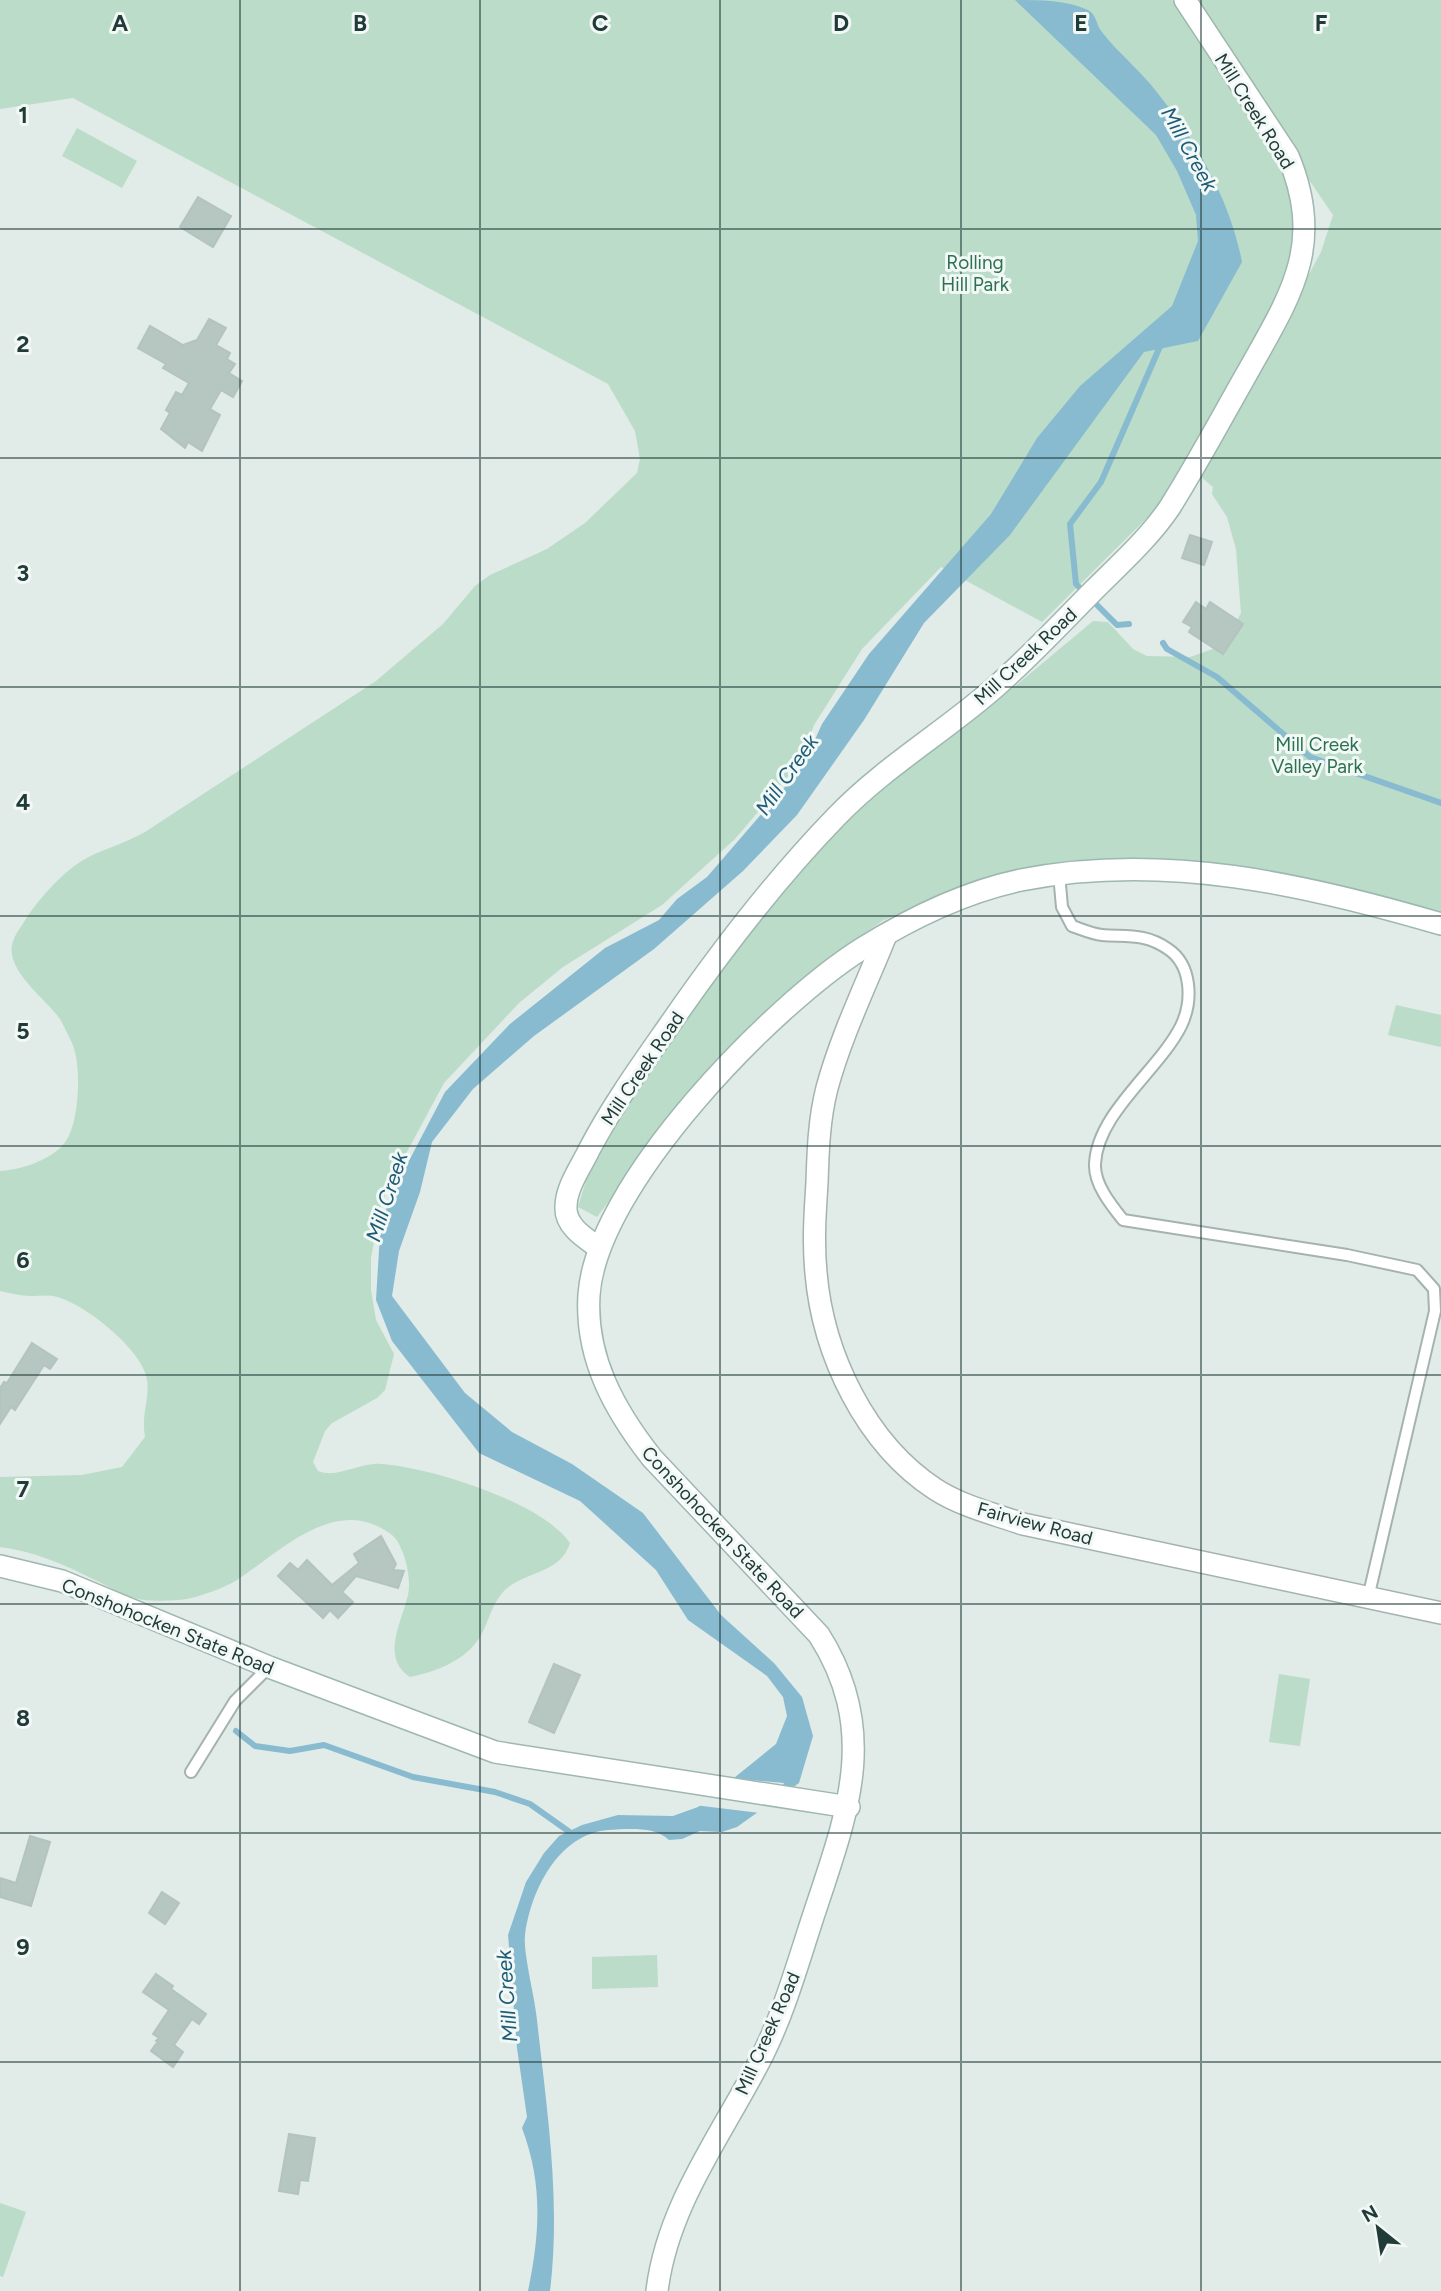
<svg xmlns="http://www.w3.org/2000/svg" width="1441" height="2291" font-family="Figtree,sans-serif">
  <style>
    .green { fill: #badcc8 }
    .water { fill: #89bbd0 }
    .pier { fill: #e1ebe8 }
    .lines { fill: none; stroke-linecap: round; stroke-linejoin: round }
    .stream { stroke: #89bbd0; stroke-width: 6 }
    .building { fill: #b6c6c1; stroke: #b3c4c0; stroke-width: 2 }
    .lane-casing { stroke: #a4b3b0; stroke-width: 14 }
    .street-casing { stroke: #a4b3b0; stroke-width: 24 }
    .secondary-casing { stroke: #9fb7b1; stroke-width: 24 }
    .lane { stroke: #fff; stroke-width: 10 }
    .street { stroke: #fff; stroke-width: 21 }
    .secondary { stroke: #fff; stroke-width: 21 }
    .grid { fill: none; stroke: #213b38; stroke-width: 2; stroke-opacity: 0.55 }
    .labels { text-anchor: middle; stroke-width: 6; stroke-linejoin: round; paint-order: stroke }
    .street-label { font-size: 19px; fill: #213b38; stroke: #f1f8f5 }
    .park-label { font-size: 19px; fill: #2c7150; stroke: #f1f8f5 }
    .water-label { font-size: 21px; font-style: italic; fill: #1d5b76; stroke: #f1f8f5 }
    .grid-label { font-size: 23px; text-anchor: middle; font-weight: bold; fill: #213b38; stroke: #f1f8f5; stroke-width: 6; stroke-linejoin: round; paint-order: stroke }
  </style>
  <rect width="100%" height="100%" fill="#e1ebe8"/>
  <!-- green -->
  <g class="green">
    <path d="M 0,0 L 1172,0 L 1301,192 L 1303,251 L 1159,506 L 1042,622 L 941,567 L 862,649 L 814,725 L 800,762 L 735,839 L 662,905 L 563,967 L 519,1003 L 444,1083 L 388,1187 L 380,1208 L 371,1258 L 371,1290 L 376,1320 L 394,1354 L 385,1390 L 377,1398 L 332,1423 L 325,1431 L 313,1462 L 318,1471 C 338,1479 360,1462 381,1464 C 429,1467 542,1502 570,1543 C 561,1573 527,1571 506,1589 C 492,1602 489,1622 480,1637 C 465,1661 435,1672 410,1677 C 380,1657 402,1622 408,1595 C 411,1582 407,1564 403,1553 C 400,1546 398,1540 392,1535 C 337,1493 282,1550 237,1580 C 224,1588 201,1596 187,1599 C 172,1601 148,1602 134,1598 C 121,1595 108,1586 95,1580 C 65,1565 34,1551 0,1547 L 0,1477 L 82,1475 L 122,1467 L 145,1437 C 141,1413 150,1399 147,1379 C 142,1349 82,1301 53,1296 C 46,1295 39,1296 32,1296 C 21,1296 10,1293 0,1291 L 0,1171 C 20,1170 48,1161 63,1145 C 80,1127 82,1064 72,1043 C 68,1035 64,1026 60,1019 C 46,999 7,972 12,945 C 14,935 22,926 27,917 C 45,892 68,865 97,853 C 114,846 129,841 145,832 L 376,681 L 443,624 L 475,586 L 490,575 L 547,549 L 585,523 L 637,473 L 640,459 L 635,431 L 608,384 L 73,98 L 0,109 Z"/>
    <path d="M 1186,0 L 1441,0 L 1441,915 L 1342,887 L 1248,868 L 1162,861 L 983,881 L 942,895 L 882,921 L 823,963 L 758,1024 L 674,1115 L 597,1217 L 578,1207 L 592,1161 L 663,1047 L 799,868 L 869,794 L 1013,688 L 1093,621 L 1108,622 L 1133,649 L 1147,656 L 1190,657 L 1216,648 L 1231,633 L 1241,613 L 1236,549 L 1227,517 L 1212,494 L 1213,487 L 1200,476 L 1321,252 L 1333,215 Z"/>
    <path d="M 77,128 L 137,161 L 122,188 L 62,156 Z"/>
    <path d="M 1396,1005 L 1441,1015 L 1441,1047 L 1388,1035 Z"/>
    <path d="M 1279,1674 L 1310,1679 L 1300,1746 L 1269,1742 Z"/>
    <path d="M 657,1955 L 658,1987 L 592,1989 L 592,1957 Z"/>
    <path d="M 0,2203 L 26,2212 L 3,2277 L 0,2276 Z"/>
  </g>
  <!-- water -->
  <path class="water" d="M 1015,0 C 1041,0 1066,0 1088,10 C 1097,15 1096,25 1102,32 C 1118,53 1140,70 1156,91 C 1196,141 1230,199 1242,262 L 1198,341 L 1144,352 L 1010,535 L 924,623 L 864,720 L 797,815 L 743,871 L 654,949 L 534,1036 L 473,1089 L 432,1142 L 420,1192 L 399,1251 L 392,1296 L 465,1393 L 512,1432 L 572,1464 L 643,1513 L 721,1615 L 774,1663 L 802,1697 L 813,1736 L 799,1783 L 737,1827 L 722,1832 L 700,1831 L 682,1839 L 669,1840 C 655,1826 627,1829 608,1830 C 558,1834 530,1892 525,1936 C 523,1953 535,1998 537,2020 C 547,2111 561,2200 550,2291 L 528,2291 C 540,2233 543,2184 522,2128 L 527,2117 L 517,2048 L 508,1935 L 526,1882 L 544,1853 L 559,1836 L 582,1825 L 618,1815 L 673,1816 L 698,1807 L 776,1744 L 787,1716 L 783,1697 L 767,1676 L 688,1620 L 656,1570 L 580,1501 L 479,1453 L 392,1341 L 376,1300 L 380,1234 L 389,1199 L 445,1092 L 510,1024 L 605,948 L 659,920 L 677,899 L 707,877 L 803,766 L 822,724 L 869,654 L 991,514 L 1037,438 L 1080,386 L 1172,306 L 1198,241 L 1196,215 L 1177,171 L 1156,135 Z"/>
  <!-- pier -->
  <path class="pier" d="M 729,1778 L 784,1783 L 774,1804 L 760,1813 L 694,1805 Z"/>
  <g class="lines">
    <!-- stream -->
    <g class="stream">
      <path d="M 1129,624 L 1117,625 L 1076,584 L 1070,524 L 1101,482 L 1161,344"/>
      <path d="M 1163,643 L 1167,649 L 1217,677 L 1310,757 L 1441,803"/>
      <path d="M 236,1731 L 255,1746 L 290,1751 L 324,1745 L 413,1777 L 495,1792 L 530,1804 L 571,1833"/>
    </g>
  </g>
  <!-- building -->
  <g class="building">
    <path d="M 198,197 L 231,216 L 213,247 L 180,227 Z"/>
    <path d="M 209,319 L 226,328 L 216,345 L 230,353 L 227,359 L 235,364 L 229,373 L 242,381 L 233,397 L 221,390 L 210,409 L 220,415 L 202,451 L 188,442 L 185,448 L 161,429 L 170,413 L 166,410 L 176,392 L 182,395 L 189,383 L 163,368 L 166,364 L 138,348 L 150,326 L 183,345 L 197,340 Z"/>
    <path d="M 1190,535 L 1212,542 L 1204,565 L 1182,558 Z"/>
    <path d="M 1196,602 L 1206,609 L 1210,602 L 1243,624 L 1223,654 L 1189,632 L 1192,627 L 1183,622 Z"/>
    <path d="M 32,1343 L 57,1359 L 50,1369 L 44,1365 L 15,1410 L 11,1407 L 0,1424 L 0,1388 L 4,1382 L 7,1383 Z"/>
    <path d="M 381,1536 L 396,1564 L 393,1570 L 404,1571 L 398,1588 L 356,1576 L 342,1592 L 353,1602 L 338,1618 L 330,1610 L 323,1618 L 278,1576 L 290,1563 L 298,1570 L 307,1560 L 332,1585 L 359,1563 L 354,1554 Z"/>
    <path d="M 554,1664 L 580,1675 L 554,1733 L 529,1722 Z"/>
    <path d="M 30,1836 L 50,1842 L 31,1906 L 0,1897 L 0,1878 L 16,1883 Z"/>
    <path d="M 162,1892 L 179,1903 L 165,1924 L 149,1913 Z"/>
    <path d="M 156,1974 L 173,1986 L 171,1989 L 206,2014 L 199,2024 L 192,2019 L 174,2045 L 183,2052 L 173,2067 L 151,2051 L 156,2044 L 160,2044 L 156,2041 L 159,2038 L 153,2034 L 169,2010 L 143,1992 Z"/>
    <path d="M 289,2134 L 315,2138 L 308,2181 L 300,2180 L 298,2194 L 279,2191 Z"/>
  </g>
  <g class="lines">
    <defs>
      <g id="lane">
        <path d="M 1059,874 L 1062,907 L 1072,926 C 1081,929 1092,934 1102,935 C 1127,937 1145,933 1168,949 C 1192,965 1193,1001 1181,1026 C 1159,1070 1097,1113 1095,1164 C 1094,1184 1111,1205 1123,1220 L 1347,1255 L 1417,1270 L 1434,1289 L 1435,1311 L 1368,1598"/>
        <path d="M 191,1772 L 235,1701 L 269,1667"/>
      </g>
      <path id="street" d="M 886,935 C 866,985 841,1036 827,1088 C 819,1119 818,1151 817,1183 C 815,1213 813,1243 816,1273 C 823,1354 865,1443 935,1489 C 961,1506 994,1514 1023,1524 L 1441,1613"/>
      <g id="secondary">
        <path d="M 599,1248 C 585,1238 565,1226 566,1207 C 566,1187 581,1167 589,1150 C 612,1106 640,1067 668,1027 C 719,953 773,882 836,817 C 883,768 941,734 992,690 C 1028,659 1061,623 1095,589 C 1121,563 1150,537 1170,507 C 1197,464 1221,419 1246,375 C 1290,296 1326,246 1288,156 L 1185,0"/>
        <path d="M 0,1566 L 62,1581 L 269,1667 L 495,1752 L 849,1807"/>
        <path d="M 657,2291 C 667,2207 720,2137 758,2064 C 782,2019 796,1969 812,1920 C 845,1819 882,1734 819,1635 L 652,1458 C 615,1411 585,1358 589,1295 C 596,1185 772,1005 863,948 C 911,918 964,892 1021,880 C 1163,852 1305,884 1441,924"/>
      </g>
    </defs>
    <!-- lane casing -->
    <use href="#lane" class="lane-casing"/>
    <!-- street casing -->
    <use href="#street" class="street-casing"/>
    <!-- secondary casing -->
    <use href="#secondary" class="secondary-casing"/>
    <!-- lane -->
    <use href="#lane" class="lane"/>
    <!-- street -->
    <use href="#street" class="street"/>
    <!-- secondary -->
    <use href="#secondary" class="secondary"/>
  </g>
  <!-- grid -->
  <path class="grid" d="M 240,0 L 240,2291M 480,0 L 480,2291M 720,0 L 720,2291M 961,0 L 961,2291M 1201,0 L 1201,2291M 0,229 L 1441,229M 0,458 L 1441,458M 0,687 L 1441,687M 0,916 L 1441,916M 0,1146 L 1441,1146M 0,1375 L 1441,1375M 0,1604 L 1441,1604M 0,1833 L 1441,1833M 0,2062 L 1441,2062"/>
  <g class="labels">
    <!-- street labels -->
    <g class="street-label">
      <text transform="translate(1255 111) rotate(58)" y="7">Mill Creek Road</text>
      <text transform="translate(1025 656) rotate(-43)" y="7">Mill Creek Road</text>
      <text transform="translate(642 1068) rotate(-56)" y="7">Mill Creek Road</text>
      <text transform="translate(1035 1523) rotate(15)" y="7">Fairview Road</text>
      <text transform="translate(723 1532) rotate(47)" y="7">Conshohocken State Road</text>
      <text transform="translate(168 1626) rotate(22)" y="7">Conshohocken State Road</text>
      <text transform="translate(767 2033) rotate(-66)" y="7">Mill Creek Road</text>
    </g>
    <!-- park labels -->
    <g class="park-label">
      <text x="975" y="269">Rolling<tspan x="975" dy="22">Hill Park</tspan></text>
      <text x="1317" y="751">Mill Creek<tspan x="1317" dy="22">Valley Park</tspan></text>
    </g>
    <!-- water labels -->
    <g class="water-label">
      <text transform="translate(1189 149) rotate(61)" y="7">Mill Creek</text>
      <text transform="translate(787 775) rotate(-55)" y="7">Mill Creek</text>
      <text transform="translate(387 1197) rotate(-72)" y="7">Mill Creek</text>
      <text transform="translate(507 1996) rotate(-94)" y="7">Mill Creek</text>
    </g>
  </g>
  <g class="grid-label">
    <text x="120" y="31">A</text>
    <text x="360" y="31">B</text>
    <text x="600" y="31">C</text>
    <text x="841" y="31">D</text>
    <text x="1081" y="31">E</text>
    <text x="1321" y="31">F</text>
    <text x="23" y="123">1</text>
    <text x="23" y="352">2</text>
    <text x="23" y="581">3</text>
    <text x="23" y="810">4</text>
    <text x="23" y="1039">5</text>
    <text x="23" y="1268">6</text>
    <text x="23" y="1497">7</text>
    <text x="23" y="1726">8</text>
    <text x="23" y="1955">9</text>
  </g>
  <!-- north arrow -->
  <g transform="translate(1378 2228) rotate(330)" stroke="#f1f8f5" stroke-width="5" paint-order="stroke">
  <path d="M0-5L12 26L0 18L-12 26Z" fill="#213b38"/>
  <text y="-10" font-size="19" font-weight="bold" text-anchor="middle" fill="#213b38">N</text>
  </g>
</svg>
